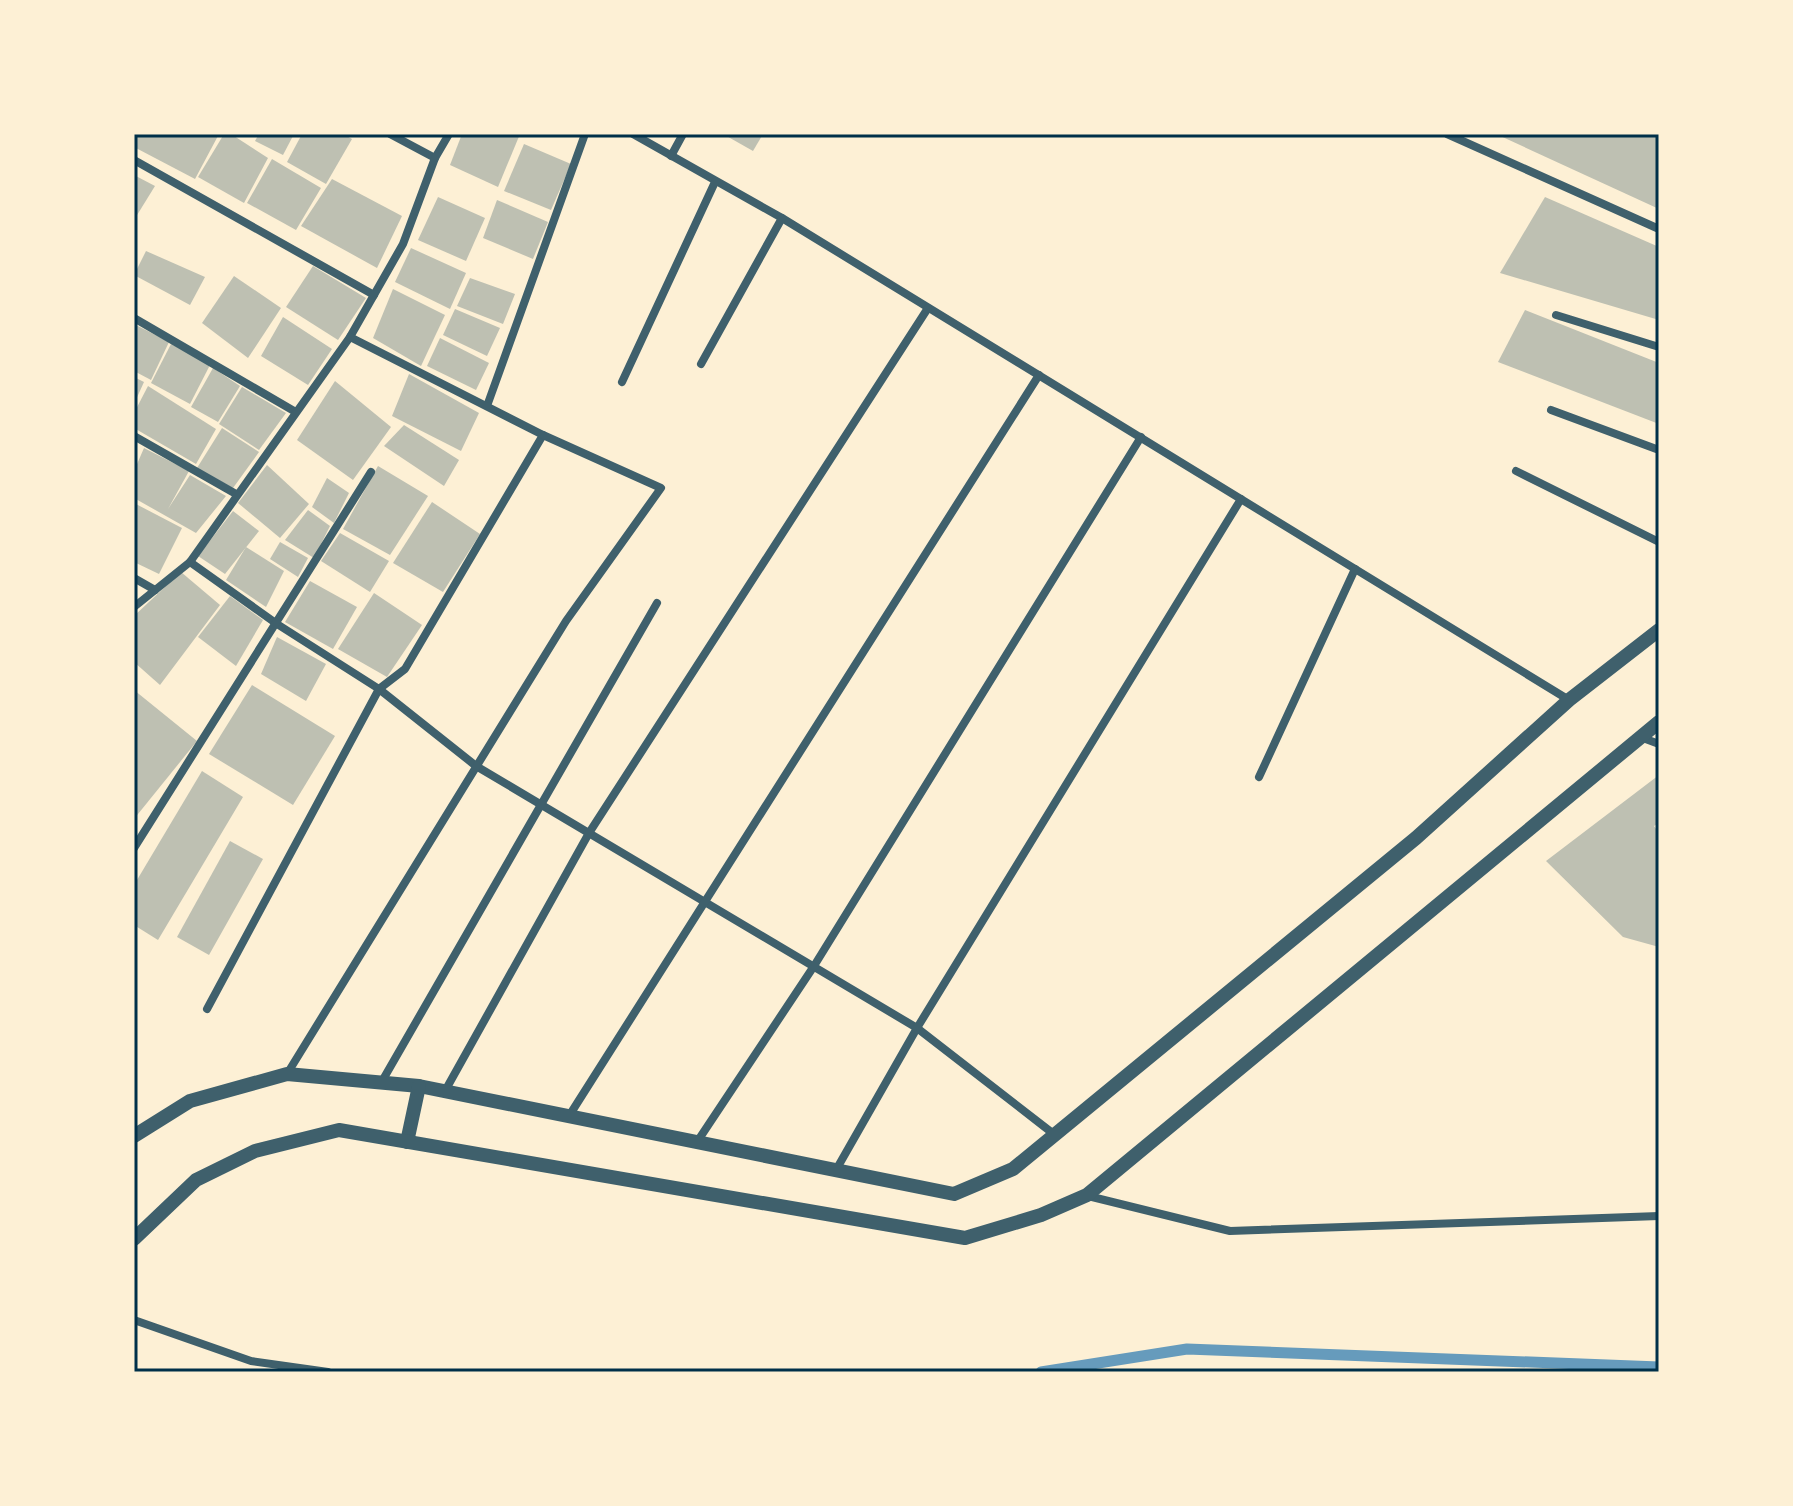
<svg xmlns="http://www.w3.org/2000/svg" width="1793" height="1506" font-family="Ubuntu,sans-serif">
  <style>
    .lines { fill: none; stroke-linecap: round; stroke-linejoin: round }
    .stream { stroke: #669bbc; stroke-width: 11 }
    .building { fill: #bec0b2 }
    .minor { stroke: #3f606c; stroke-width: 8 }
    .tertiary { stroke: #3f606c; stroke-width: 14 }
    .neatline { fill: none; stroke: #003049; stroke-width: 3 }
  </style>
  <rect width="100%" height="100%" fill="#fdf0d5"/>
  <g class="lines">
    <!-- stream -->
    <path class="stream" d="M 1041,1372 L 1187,1349 L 1659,1367"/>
  </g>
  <!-- building -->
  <g class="building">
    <path d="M 134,134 L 219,134 L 195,179 L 134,147 Z"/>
    <path d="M 224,134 L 231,134 L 268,158 L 244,203 L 198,177 Z"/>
    <path d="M 259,134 L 294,134 L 283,155 L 255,141 Z"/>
    <path d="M 302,134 L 343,134 L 352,139 L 326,184 L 287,162 Z"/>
    <path d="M 462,134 L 520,134 L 498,187 L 450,165 Z"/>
    <path d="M 723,134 L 763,134 L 753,151 Z"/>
    <path d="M 1496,134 L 1659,134 L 1659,209 Z"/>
    <path d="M 524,144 L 571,164 L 551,210 L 504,191 Z"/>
    <path d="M 272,159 L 321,188 L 296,230 L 247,203 Z"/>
    <path d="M 134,175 L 155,186 L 134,220 Z"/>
    <path d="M 332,179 L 402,216 L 377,268 L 301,226 Z"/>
    <path d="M 438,197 L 485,218 L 466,261 L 418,240 Z"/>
    <path d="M 1545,197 L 1659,247 L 1659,320 L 1500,273 Z"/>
    <path d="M 497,200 L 548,222 L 533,259 L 483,238 Z"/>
    <path d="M 411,248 L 466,273 L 450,309 L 395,282 Z"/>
    <path d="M 146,251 L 205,277 L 190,305 L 134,275 Z"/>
    <path d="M 313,266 L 366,298 L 338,340 L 286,307 Z"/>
    <path d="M 234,276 L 281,308 L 248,358 L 202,323 Z"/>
    <path d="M 470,278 L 515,294 L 503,324 L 457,306 Z"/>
    <path d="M 393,289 L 445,315 L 421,366 L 373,338 Z"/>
    <path d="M 455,309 L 500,328 L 487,356 L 443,335 Z"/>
    <path d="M 1525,310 L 1659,363 L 1659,424 L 1498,362 Z"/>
    <path d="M 283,317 L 332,349 L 308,385 L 261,356 Z"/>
    <path d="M 134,324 L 169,342 L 151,380 L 134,371 Z"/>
    <path d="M 440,338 L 489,363 L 476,390 L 427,366 Z"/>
    <path d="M 171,344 L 210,365 L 190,404 L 151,383 Z"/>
    <path d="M 213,368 L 240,386 L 218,422 L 191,407 Z"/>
    <path d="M 409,374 L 479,413 L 461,451 L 392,416 Z"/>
    <path d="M 134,377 L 144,382 L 134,404 Z"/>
    <path d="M 335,381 L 391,427 L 353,480 L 297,440 Z"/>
    <path d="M 148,386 L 216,429 L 196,464 L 134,428 L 134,413 Z"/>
    <path d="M 242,387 L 286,413 L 259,450 L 219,424 Z"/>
    <path d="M 404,425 L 459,460 L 444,486 L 384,446 Z"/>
    <path d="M 222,428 L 259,452 L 233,488 L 197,468 Z"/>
    <path d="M 144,448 L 189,471 L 168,509 L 190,475 L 226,496 L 196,533 L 134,498 L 134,471 Z"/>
    <path d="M 267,465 L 309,504 L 280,538 L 238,503 Z"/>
    <path d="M 378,466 L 428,496 L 390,555 L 343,529 Z"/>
    <path d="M 327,478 L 349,493 L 334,523 L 312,507 Z"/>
    <path d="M 432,502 L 480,534 L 443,592 L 393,563 Z"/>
    <path d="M 134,503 L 182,528 L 159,574 L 134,562 Z"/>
    <path d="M 308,510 L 330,526 L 314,558 L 285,540 Z"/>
    <path d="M 233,511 L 259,531 L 225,574 L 198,556 Z"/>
    <path d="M 340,533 L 389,561 L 370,592 L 321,561 Z"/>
    <path d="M 280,542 L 308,558 L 298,577 L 270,559 Z"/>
    <path d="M 246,547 L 284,571 L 266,607 L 226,580 Z"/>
    <path d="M 181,572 L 220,605 L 160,685 L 134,662 L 134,616 Z"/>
    <path d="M 310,581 L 357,607 L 333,649 L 285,622 Z"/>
    <path d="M 374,593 L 422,625 L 387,677 L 338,649 Z"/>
    <path d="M 230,596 L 263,620 L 236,666 L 198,637 Z"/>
    <path d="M 277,637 L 326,664 L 306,701 L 261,674 Z"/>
    <path d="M 252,685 L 335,736 L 293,805 L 209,754 Z"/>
    <path d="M 134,690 L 197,741 L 134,819 Z"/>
    <path d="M 202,771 L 243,797 L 158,940 L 134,925 L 134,885 Z"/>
    <path d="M 1659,775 L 1659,823 L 1654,826 L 1659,833 L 1659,947 L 1623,937 L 1546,861 Z"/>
    <path d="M 230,841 L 263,859 L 209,955 L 177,937 Z"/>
  </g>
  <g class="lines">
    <!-- minor -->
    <g class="minor">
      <path d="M 390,134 L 435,158"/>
      <path d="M 633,134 L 782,218 L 1569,700"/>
      <path d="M 1447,134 L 1659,229"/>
      <path d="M 671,156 L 683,134"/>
      <path d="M 134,160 L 374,295"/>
      <path d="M 1556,315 L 1659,347"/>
      <path d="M 134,318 L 294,411"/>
      <path d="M 701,364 L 782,218"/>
      <path d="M 622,382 L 715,182"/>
      <path d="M 487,406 L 585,134"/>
      <path d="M 1551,410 L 1659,450"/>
      <path d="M 134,436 L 236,494"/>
      <path d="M 1516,471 L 1659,542"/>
      <path d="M 190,562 L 277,624 L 379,689 L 476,766 L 917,1028 L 1055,1135"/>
      <path d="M 134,578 L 155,590"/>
      <path d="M 134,607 L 190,562 L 350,337 L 403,244 L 435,158 L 449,134"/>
      <path d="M 1643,738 L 1659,744"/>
      <path d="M 1259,777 L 1355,569"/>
      <path d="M 134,848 L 371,472"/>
      <path d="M 207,1009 L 379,689 L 405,669 L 543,435"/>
      <path d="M 287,1074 L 566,621 L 661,488 L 543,435 L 350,337"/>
      <path d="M 381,1083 L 657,603"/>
      <path d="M 445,1091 L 589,833 L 928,308"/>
      <path d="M 569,1116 L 1039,375"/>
      <path d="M 697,1142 L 814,966 L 1141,437"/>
      <path d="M 836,1170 L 917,1028 L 1241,499"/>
      <path d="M 1088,1196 L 1230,1231 L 1659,1216"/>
      <path d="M 134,1320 L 251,1361 L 328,1372"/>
    </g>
    <!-- tertiary -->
    <g class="tertiary">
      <path d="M 134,1136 L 190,1101 L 287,1074 L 419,1086 L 954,1194 L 1013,1169 L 1416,838 L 1569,700 L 1659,630"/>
      <path d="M 407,1142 L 419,1086"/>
      <path d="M 134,1239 L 196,1180 L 255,1151 L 339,1130 L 965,1238 L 1041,1215 L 1087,1195 L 1659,722"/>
    </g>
  </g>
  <!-- border -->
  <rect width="1793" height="1506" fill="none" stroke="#fdf0d5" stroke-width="272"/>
  <rect x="136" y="136" width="1521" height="1234" class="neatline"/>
</svg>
